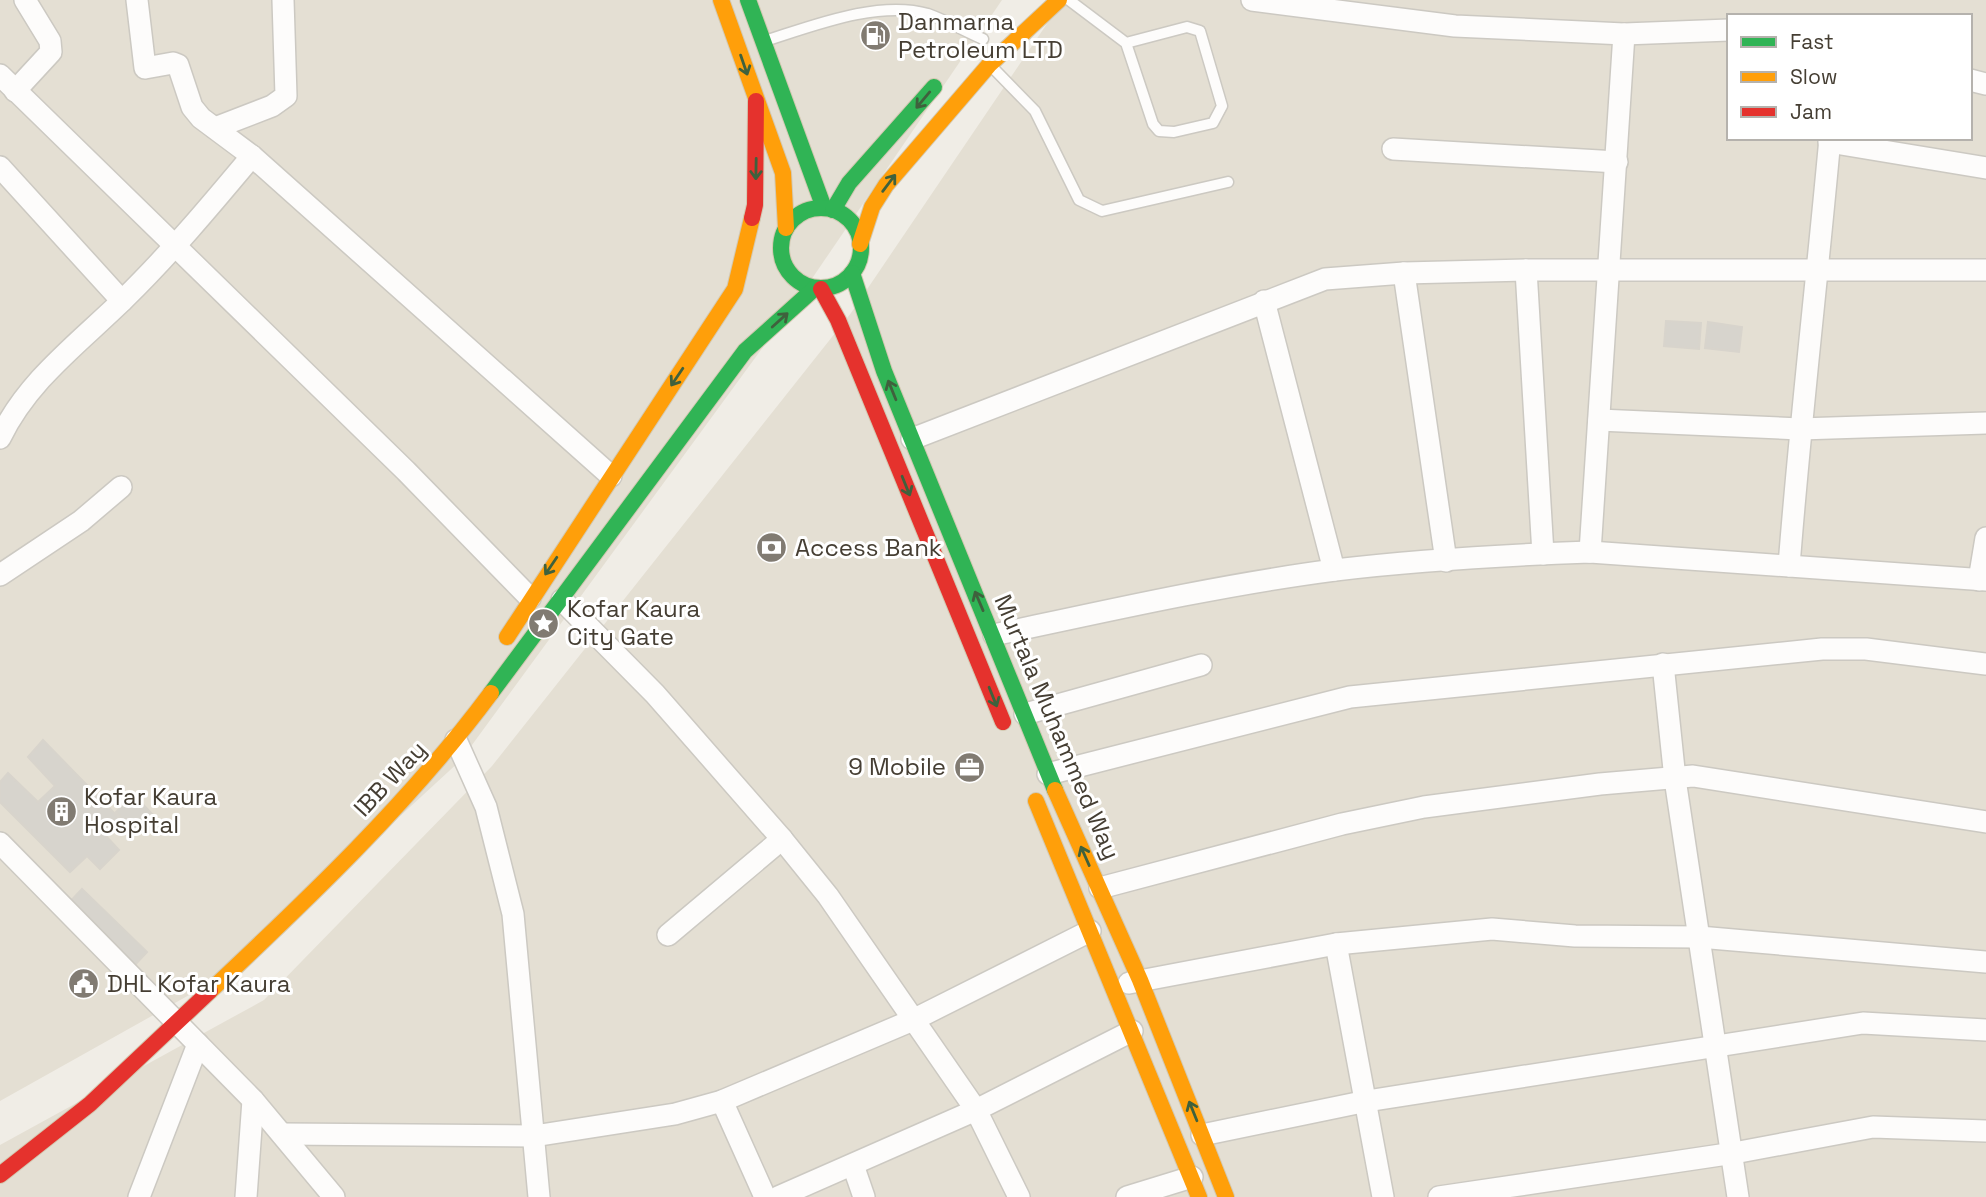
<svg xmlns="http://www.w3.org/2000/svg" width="1986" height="1197" font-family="'Space Grotesk',sans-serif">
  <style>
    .residential { fill: #e4dfd3; fill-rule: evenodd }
    .building { fill: #d7d4cd; stroke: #d8d4cc; stroke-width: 2 }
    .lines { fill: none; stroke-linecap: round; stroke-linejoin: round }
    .lane-casing { stroke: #ccc9c2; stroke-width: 13 }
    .street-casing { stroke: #ccc9c2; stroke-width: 24 }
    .fast-casing { stroke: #d3c9b2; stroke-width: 18 }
    .slow-casing { stroke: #d3c9b2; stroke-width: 18 }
    .jam-casing { stroke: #d3c9b2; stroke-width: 18 }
    .lane { stroke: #fdfcfb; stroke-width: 10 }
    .street { stroke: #fdfcfb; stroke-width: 21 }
    .fast { stroke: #30b455; stroke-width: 16 }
    .slow { stroke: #ff9f0a; stroke-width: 16 }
    .jam { stroke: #e5322d; stroke-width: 16 }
    .oneway { stroke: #3f613d }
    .labels { text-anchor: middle; stroke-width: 6; stroke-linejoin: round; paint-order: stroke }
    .poi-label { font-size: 24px; fill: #453e33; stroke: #fff; text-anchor: start }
    .street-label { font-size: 24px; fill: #453e33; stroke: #fff }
  </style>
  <rect width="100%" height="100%" fill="#f0ede6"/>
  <!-- residential -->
  <g class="residential">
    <path d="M 0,0 L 1002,0 L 796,302 L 461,760 L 232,971 L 0,1101 Z"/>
    <path d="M 1063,0 L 1986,0 L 1986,1197 L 0,1197 L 0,1145 L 264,1000 L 492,766 L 851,313 ZM 1729,16 L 1970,16 L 1970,138 L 1729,138 Z"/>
  </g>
  <!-- building -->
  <g class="building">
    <path d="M 1666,321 L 1701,323 L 1699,349 L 1664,346 Z"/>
    <path d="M 1708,322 L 1742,327 L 1739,352 L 1705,348 Z"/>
    <path d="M 43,740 L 122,821 L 106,836 L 119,850 L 100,869 L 87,856 L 70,872 L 0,802 L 0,782 L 8,773 L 38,802 L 55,786 L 28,757 Z"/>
    <path d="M 134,795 L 154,816 L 136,833 L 116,812 Z"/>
    <path d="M 82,889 L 147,952 L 131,969 L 66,906 Z"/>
  </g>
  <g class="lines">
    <defs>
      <g id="lane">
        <path d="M 1069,0 L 1126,43 L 1153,124 L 1159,131 L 1174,132 L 1213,123 L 1222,106 L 1200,31 L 1187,27 L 1126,43"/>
        <path d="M 768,40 C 815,25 879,0 928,14 C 947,21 965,31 983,39"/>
        <path d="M 994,69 L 1035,111 L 1079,200 L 1102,211 L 1228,182"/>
      </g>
      <g id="street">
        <path d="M 137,0 L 145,68 L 173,63 L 178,65 L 192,107 L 201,118 L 252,156 L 611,476"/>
        <path d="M 1252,0 L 1455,26 L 1624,34 L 1729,30"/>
        <path d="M 0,75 L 406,471 L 530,598"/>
        <path d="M 1970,80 L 1986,84"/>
        <path d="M 15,91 L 51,52 L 50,41 L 25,0"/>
        <path d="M 215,128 L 272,106 L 286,96 L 283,0"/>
        <path d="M 1829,142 L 1986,168"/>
        <path d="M 1393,149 L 1617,162"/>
        <path d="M 0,167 L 122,301"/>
        <path d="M 1526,270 L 1543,554"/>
        <path d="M 1404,273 L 1446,561"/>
        <path d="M 1264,301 L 1334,570"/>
        <path d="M 1599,420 L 1800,429 L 1986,423"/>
        <path d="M 0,438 C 28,380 78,344 124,299 C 170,254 211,205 252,156"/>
        <path d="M 912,439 L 1325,279 L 1404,273 L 1526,270 L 1986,270"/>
        <path d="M 1590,552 L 1624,34"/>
        <path d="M 1789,566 C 1800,423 1817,281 1830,138"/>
        <path d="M 0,575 L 81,521 L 121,487"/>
        <path d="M 1979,580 L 1986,538"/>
        <path d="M 562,600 L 655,694 L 782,839 L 828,896 L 976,1110 L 1019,1197"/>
        <path d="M 994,635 C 1106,611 1220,585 1335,570 C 1419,560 1505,555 1590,552 L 1986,580"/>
        <path d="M 1663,664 L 1675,779 L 1738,1197"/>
        <path d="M 1025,714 L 1201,665"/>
        <path d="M 456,740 L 486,807 L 513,914 L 539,1197"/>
        <path d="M 1048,774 L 1350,697 L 1822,649 L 1866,649 L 1986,664"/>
        <path d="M 0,843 L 253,1100 L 334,1197"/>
        <path d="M 1100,888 L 1342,824 L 1424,807 L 1600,784 L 1693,776 L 1986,822"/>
        <path d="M 668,935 L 782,839"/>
        <path d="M 1336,944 L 1383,1197"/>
        <path d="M 1129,983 L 1336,944 L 1492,929 L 1575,936 L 1699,937 L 1986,962"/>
        <path d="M 722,1101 L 765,1197"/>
        <path d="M 282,1134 L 534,1136 L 675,1114 L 722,1101 L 913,1020 L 1090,931"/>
        <path d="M 1202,1135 L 1367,1101 L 1863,1023 L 1986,1030"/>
        <path d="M 853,1165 L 864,1197"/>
        <path d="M 139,1197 L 198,1044"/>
        <path d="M 246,1197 L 253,1100"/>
        <path d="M 778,1197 L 976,1110 L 1132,1031"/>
        <path d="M 1127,1197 L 1192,1177"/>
        <path d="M 1439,1197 L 1734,1153 L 1873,1127 L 1986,1131"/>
      </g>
      <g id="fast">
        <path d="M 748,0 L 824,208"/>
        <circle cx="821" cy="248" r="40"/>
        <path d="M 833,210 L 849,183 L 934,87"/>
        <path d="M 852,273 L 884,371 L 1055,790"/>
        <path d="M 491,693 L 745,351 L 815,288"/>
      </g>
      <g id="slow">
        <path d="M 721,0 L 783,173 L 786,228"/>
        <path d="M 860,244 L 872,207 L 886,185 L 989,65 L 1059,0"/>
        <path d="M 507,637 L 735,289 L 752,218"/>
        <path d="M 1055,790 L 1140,980 L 1226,1197"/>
        <path d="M 1036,801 L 1199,1197"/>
        <path d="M 210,991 C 309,898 410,802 491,693"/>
      </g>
      <g id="jam">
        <path d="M 752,218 L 755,205 L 756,101"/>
        <path d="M 821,289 L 838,320 L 1003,722"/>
        <path d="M 0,1175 L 90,1104 L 210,991"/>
      </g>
    </defs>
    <!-- lane casing -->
    <use href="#lane" class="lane-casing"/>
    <!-- street casing -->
    <use href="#street" class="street-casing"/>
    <!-- fast casing -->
    <use href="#fast" class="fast-casing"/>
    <!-- slow casing -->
    <use href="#slow" class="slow-casing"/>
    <!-- jam casing -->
    <use href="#jam" class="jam-casing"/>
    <!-- lane -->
    <use href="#lane" class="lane"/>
    <!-- street -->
    <use href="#street" class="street"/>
    <!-- fast -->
    <use href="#fast" class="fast"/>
    <!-- slow -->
    <use href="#slow" class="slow"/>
    <!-- jam -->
    <use href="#jam" class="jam"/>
  </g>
  <!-- one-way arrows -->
  <defs><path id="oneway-shaft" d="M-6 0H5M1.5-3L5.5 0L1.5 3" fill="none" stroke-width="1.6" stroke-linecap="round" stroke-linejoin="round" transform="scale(1.75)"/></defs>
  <g class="oneway">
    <use href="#oneway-shaft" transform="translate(744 65) rotate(71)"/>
    <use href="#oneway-shaft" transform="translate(923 100) rotate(130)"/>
    <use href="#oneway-shaft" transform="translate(756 169) rotate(91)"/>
    <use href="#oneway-shaft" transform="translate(889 183) rotate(-53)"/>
    <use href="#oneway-shaft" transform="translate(780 320) rotate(-42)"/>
    <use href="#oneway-shaft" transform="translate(677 377) rotate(124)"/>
    <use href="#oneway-shaft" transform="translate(892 390) rotate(-112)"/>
    <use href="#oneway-shaft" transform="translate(906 486) rotate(68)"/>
    <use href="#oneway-shaft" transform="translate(551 566) rotate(124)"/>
    <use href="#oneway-shaft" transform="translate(979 601) rotate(-113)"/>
    <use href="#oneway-shaft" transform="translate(993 697) rotate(68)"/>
    <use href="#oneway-shaft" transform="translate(1085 856) rotate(-114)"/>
    <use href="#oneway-shaft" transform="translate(1193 1111) rotate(-112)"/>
  </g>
  <!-- icons -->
  <defs>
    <symbol id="fuel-disc" viewBox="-11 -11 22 22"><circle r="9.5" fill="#817b72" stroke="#fff"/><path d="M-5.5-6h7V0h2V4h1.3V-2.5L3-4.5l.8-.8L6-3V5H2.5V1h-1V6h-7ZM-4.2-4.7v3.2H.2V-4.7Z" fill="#fff"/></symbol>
    <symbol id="bank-disc" viewBox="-11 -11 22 22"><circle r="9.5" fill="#817b72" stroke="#fff"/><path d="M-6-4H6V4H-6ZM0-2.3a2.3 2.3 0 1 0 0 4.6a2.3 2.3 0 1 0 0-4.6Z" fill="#fff"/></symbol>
    <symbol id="sight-disc" viewBox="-11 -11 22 22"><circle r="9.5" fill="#817b72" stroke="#fff"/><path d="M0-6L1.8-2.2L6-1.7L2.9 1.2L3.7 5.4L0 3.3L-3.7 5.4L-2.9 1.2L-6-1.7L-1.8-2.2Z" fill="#fff"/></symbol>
    <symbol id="office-disc" viewBox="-11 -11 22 22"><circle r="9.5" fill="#817b72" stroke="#fff"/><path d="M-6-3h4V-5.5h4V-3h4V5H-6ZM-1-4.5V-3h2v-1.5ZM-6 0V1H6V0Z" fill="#fff"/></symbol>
    <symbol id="building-disc" viewBox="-11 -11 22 22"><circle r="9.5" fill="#817b72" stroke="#fff"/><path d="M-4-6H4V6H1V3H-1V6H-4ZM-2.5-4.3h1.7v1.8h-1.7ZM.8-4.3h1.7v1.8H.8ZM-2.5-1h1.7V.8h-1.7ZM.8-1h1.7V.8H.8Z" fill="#fff"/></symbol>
    <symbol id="civic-disc" viewBox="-11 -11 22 22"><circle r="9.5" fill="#817b72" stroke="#fff"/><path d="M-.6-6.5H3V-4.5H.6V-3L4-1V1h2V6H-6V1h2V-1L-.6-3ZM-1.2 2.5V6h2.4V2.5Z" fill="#fff"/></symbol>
  </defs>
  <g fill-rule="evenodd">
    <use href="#fuel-disc" x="858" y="18" width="35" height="35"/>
    <use href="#bank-disc" x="754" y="530" width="35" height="35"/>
    <use href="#sight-disc" x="526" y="606" width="35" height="35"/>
    <use href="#office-disc" x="952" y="750" width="35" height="35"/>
    <use href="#building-disc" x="44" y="794" width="35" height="35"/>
    <use href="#civic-disc" x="66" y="966" width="35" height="35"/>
  </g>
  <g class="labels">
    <!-- poi labels -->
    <g class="poi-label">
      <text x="898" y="30">Danmarna<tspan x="898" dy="28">Petroleum LTD</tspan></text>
      <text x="795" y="556">Access Bank</text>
      <text x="567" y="617">Kofar Kaura<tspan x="567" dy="28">City Gate</tspan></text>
      <text x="946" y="775" text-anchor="end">9 Mobile</text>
      <text x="84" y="805">Kofar Kaura<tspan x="84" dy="28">Hospital</tspan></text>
      <text x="107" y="992">DHL Kofar Kaura</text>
    </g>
    <!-- street labels -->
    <g class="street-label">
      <text transform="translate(1057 727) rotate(67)" y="8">Murtala Muhammed Way</text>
      <text transform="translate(390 779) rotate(-47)" y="8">IBB Way</text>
    </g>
  </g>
  <!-- legend -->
  <rect x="1727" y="14" width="245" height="126" fill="#ffffff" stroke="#b5b2ad" stroke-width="2"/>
  <rect x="1741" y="37" width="35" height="10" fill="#30b455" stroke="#b5b2ad" stroke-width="2"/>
  <text x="1790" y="49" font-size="21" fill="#453e33">Fast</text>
  <rect x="1741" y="72" width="35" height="10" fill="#ff9f0a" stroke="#b5b2ad" stroke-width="2"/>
  <text x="1790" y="84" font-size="21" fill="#453e33">Slow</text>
  <rect x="1741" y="107" width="35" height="10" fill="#e5322d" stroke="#b5b2ad" stroke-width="2"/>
  <text x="1790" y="119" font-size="21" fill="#453e33">Jam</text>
</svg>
